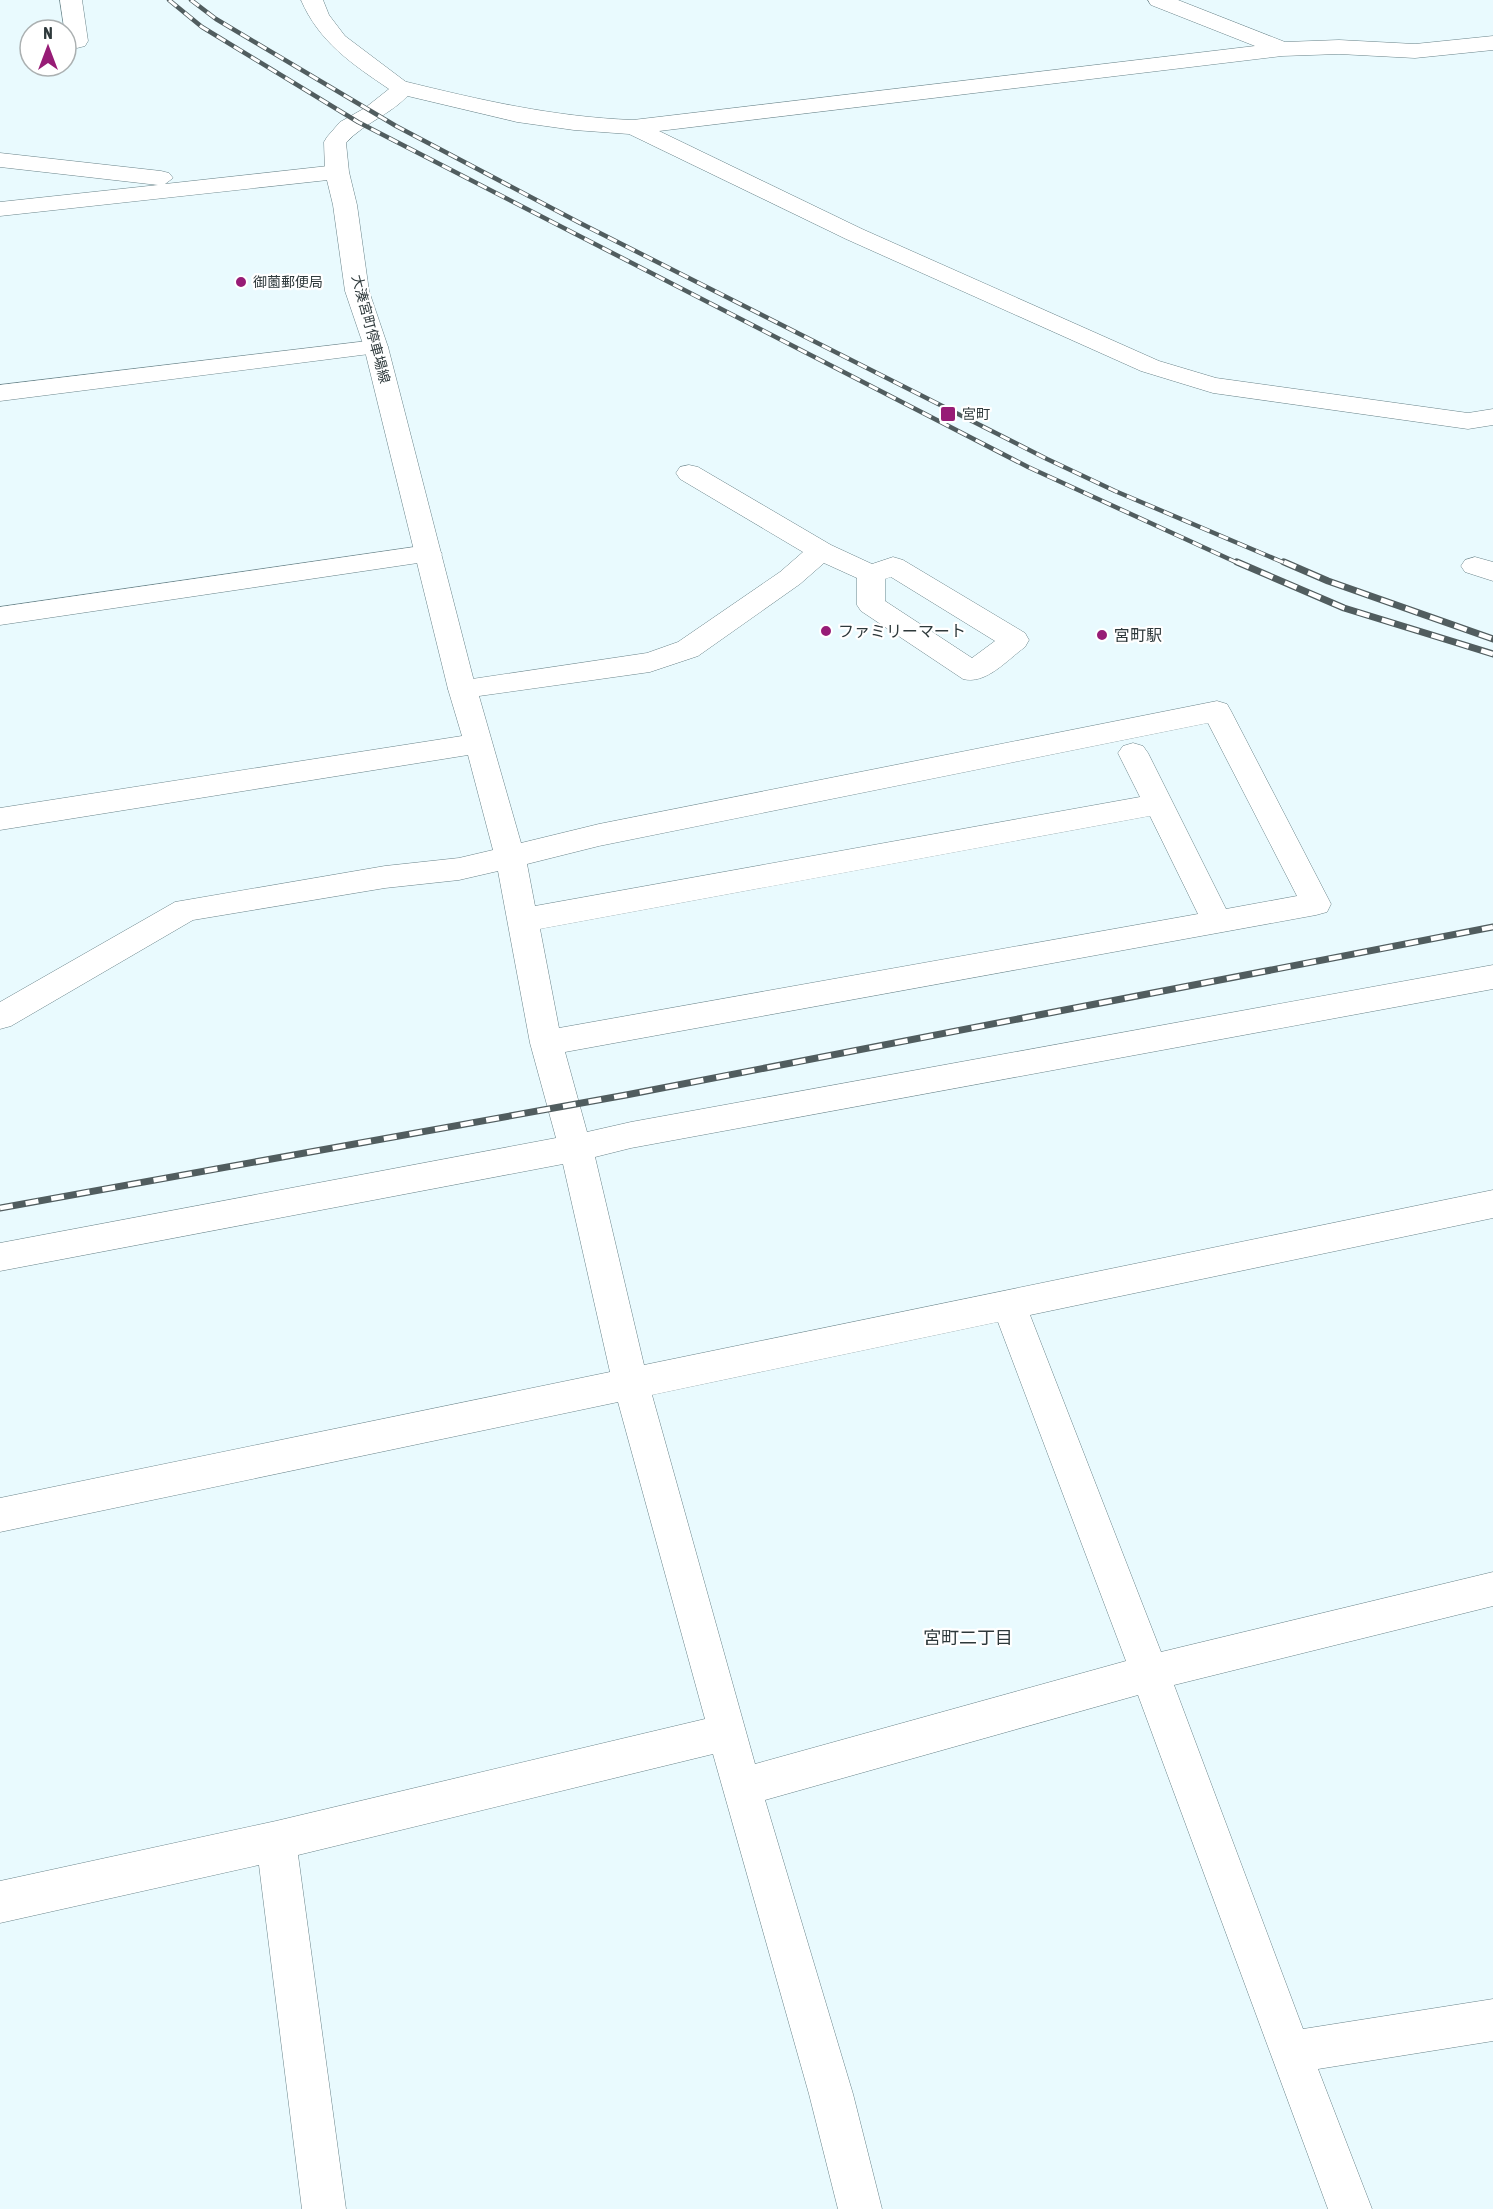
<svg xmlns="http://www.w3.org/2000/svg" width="1493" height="2209" font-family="'Asap Condensed','Noto Sans JP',sans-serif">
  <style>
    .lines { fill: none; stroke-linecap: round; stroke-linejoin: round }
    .minor-casing { stroke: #698389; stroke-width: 1 }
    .major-casing { stroke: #698389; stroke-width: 1 }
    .minor { fill: #fff; fill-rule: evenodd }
    .major { fill: #fff; fill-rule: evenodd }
    .rail-far1-casing { stroke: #515d5f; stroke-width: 4.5 }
    .rail-casing { stroke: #515d5f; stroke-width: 7 }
    .rail-far1 { stroke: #fff; stroke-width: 3; stroke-dasharray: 10; stroke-linecap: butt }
    .rail { stroke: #fff; stroke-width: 4.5; stroke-dasharray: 13; stroke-linecap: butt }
    .poi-dot { fill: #971c76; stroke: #fff; stroke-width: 2 }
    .labels { text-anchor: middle; stroke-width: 4.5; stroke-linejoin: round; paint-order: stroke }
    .far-poi-label { font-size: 14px; fill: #2e393b; stroke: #fff; text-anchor: start }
    .far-street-label { font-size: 14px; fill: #2e393b; stroke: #fff }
    .poi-label { font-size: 16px; fill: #2e393b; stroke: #fff; text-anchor: start }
    .neighbourhood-label { font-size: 18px; fill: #2e393b; stroke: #fff }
  </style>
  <rect width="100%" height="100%" fill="#e9fafe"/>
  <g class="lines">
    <defs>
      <g id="minor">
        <path d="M 60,0 L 82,0 L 88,41 L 85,46 L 77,48 L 69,46 L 66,41 Z"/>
        <path d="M 1148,0 L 1178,0 L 1285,42 L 1339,40 L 1415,44 L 1493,36 L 1493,50 L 1415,58 L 1339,54 L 1282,56 L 659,131 L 862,229 L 1159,361 L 1216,378 L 1468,413 L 1493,409 L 1493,425 L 1468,429 L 1213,393 L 1141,371 L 846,239 L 629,134 L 574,130 L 517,122 L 395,93 L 392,88 L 395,83 L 403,81 C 480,100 554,117 633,120 L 1255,46 L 1151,5 Z"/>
        <path d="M 0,153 L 161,171 L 169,173 L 173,178 L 165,184 L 337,165 L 345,167 L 349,172 L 345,177 L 337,179 L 0,216 L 0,202 L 158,185 L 0,167 Z"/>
        <path d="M 376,340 L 385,342 L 388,347 L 385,352 L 0,401 L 0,385 Z"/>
        <path d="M 689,465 L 698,467 L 831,545 L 872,564 L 893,557 L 903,560 L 1025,633 L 1029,640 L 1025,647 C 1007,660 986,685 963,679 L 861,611 L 857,605 L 857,578 L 824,563 L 800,584 L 698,656 L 650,672 L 479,696 L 521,843 L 599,824 L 1217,701 L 1227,704 L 1231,711 L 1331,904 L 1327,912 L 1316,915 L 565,1052 L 587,1132 L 631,1122 L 1493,965 L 1493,989 L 631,1148 L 595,1157 L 644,1365 L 1493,1190 L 1493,1218 L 1030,1315 L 1161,1652 L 1493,1572 L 1493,1606 L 1174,1685 L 1303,2029 L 1493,1999 L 1493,2041 L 1318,2069 L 1372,2209 L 1328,2209 L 1138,1695 L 765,1800 L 853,2094 L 882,2209 L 838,2209 L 809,2094 L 713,1754 L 298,1855 L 346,2209 L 302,2209 L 259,1865 L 0,1923 L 0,1881 L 276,1821 L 705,1719 L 618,1402 L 0,1532 L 0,1498 L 610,1372 L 563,1164 L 0,1271 L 0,1243 L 556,1138 L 530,1043 L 498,871 L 459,880 L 385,888 L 193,920 L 11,1026 L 0,1029 L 0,1002 L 175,902 L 385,866 L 459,858 L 493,850 L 468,755 L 0,830 L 0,808 L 462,736 L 448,689 L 452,682 L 647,653 L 678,642 L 780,572 L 803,552 L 680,479 L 676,473 L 680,467 ZM 891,577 L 995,641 L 972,658 L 885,601 L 885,579 ZM 1208,723 L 1297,896 L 1226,909 L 1148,753 L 1143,746 L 1133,743 L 1123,746 L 1118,753 L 1140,797 L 535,906 L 527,864 L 599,846 ZM 1150,816 L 1198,914 L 559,1028 L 540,929 ZM 998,1322 L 1126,1661 L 755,1764 L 652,1395 Z"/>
        <path d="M 428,545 L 438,548 L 442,554 L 438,560 L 0,625 L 0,607 Z"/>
        <path d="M 1475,557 L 1493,562 L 1493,581 L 1465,572 L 1461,566 L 1465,560 Z"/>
      </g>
      <path id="major" d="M 301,0 L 323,0 L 329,15 L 345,36 L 414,88 C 397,113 365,121 346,143 L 349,172 L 357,205 L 369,291 L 388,347 L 476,689 L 472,696 L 462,699 L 452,696 L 448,689 L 364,347 L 345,291 L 333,205 L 325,172 L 324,142 L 327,137 L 340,122 L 365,108 L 389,89 C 352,64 319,42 301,0 Z"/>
    </defs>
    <!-- minor casing -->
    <use href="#minor" class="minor-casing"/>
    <!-- major casing -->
    <use href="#major" class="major-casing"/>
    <!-- minor -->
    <use href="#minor" class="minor"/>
    <!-- major -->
    <use href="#major" class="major"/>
    <defs>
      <g id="rail-far1">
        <path d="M 169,0 L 202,27 L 358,122 L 1028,467 L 1240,564"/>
        <path d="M 191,0 L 216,19 L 396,126 L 580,223 L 1047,459 L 1115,491 L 1287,564"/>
      </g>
      <g id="rail">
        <path d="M 1237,562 L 1344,608 L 1493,654"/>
        <path d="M 1284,562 L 1328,581 L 1493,639"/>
        <path d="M 0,1208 L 626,1095 L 1493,927"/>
      </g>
    </defs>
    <!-- rail-far1 casing -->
    <use href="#rail-far1" class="rail-far1-casing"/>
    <!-- rail casing -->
    <use href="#rail" class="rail-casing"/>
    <!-- rail-far1 -->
    <use href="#rail-far1" class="rail-far1"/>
    <!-- rail -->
    <use href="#rail" class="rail"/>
  </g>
  <!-- markers -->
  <g class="poi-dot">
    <circle cx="241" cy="282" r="6"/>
    <rect x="940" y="406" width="16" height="16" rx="3"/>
    <circle cx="826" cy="631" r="6"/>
    <circle cx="1102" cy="635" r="6"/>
  </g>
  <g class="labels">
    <!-- far-poi labels -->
    <g class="far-poi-label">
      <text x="253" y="287">御薗郵便局</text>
      <text x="962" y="419">宮町</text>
    </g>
    <!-- far-street labels -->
    <g class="far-street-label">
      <text transform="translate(371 329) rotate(75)" y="5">大湊宮町停車場線</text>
    </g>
    <!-- poi labels -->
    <g class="poi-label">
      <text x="838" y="637">ファミリーマート</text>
      <text x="1114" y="641">宮町駅</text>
    </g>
    <!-- neighbourhood labels -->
    <g class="neighbourhood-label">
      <text x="968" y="1644">宮町二丁目</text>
    </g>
  </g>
  <!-- north arrow -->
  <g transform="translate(48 48)"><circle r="28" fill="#ffffff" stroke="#abb0b1" stroke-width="1.5"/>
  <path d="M0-4.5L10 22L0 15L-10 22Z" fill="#971c76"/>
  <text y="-9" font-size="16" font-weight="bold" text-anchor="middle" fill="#2e393b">N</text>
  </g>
</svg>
